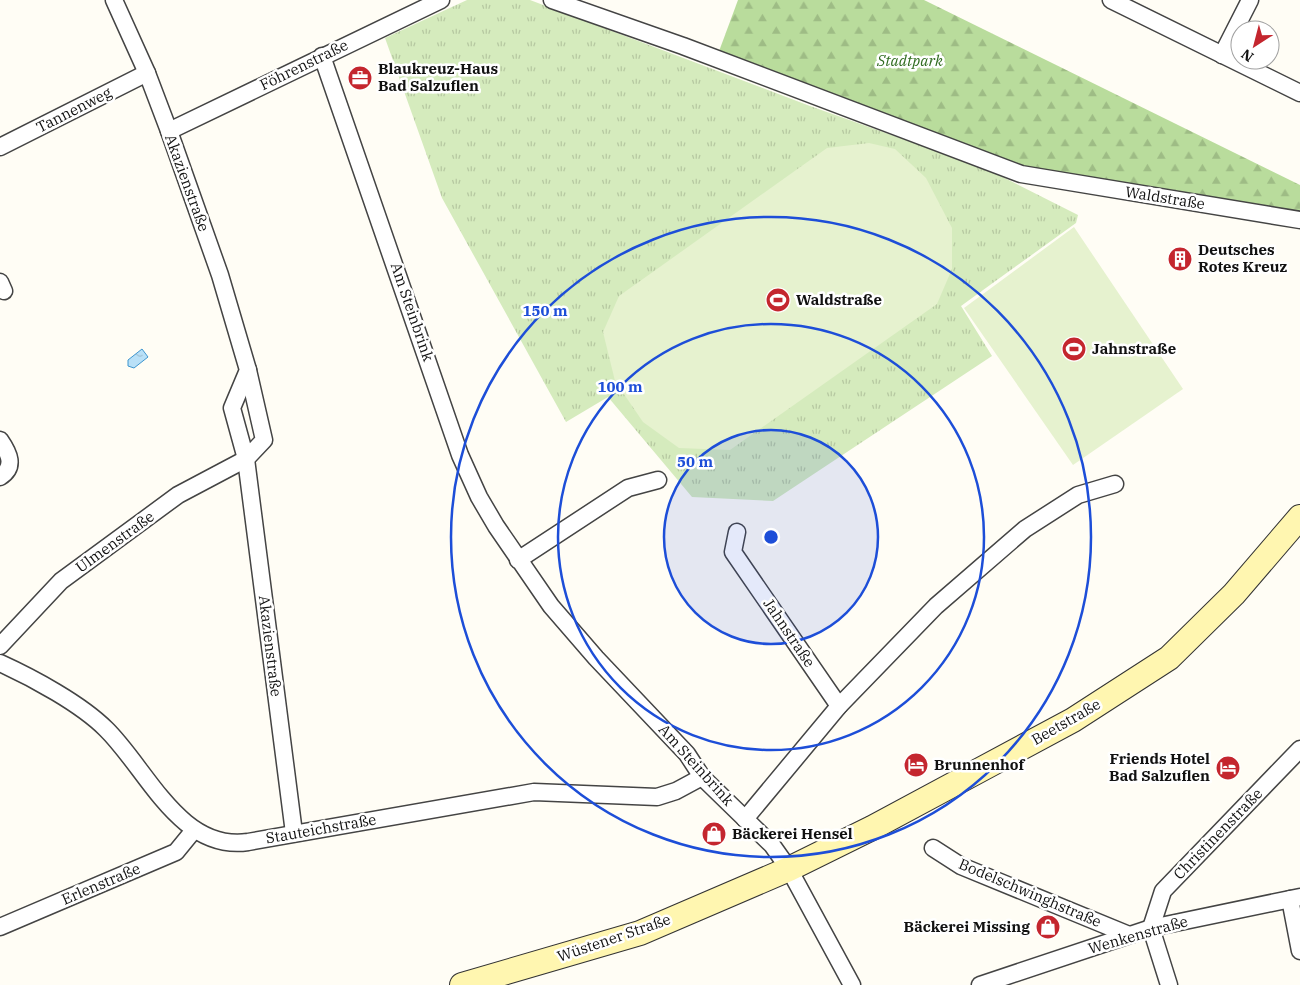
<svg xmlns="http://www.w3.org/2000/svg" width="1300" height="985" font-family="'IBM Plex Serif',serif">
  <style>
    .grass { fill: url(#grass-tufts) }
    .forest { fill: url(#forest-firs) }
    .pitch { fill: #e6f2cf }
    .water { fill: url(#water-ripples); stroke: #3f96cf }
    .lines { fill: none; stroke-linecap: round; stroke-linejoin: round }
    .minor-casing { stroke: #444; stroke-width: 19 }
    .secondary-casing { stroke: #333; stroke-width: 26 }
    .minor { stroke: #fff; stroke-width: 16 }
    .secondary { stroke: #fff6b0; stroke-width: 24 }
    .ring { fill: none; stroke: #1d4ed8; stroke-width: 2.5 }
    .labels { text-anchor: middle; stroke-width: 5; stroke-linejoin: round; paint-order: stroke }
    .park-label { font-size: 15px; font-style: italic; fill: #2f6b1f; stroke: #fff }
    .street-label { font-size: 15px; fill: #111; stroke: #fff }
    .poi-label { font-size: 15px; font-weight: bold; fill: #111; stroke: #fff; text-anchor: start }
    .centre { fill: #1d4ed8; stroke: #fff; stroke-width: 2.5 }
    .ring-label { font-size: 15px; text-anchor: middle; font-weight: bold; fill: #1d4ed8; stroke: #fff; stroke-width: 5; stroke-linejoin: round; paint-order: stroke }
  </style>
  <defs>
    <pattern id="grass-tufts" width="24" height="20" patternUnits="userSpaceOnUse" patternTransform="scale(1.25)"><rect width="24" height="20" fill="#d5ebbd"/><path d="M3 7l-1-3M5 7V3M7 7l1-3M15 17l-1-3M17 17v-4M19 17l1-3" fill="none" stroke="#b6c8a1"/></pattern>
    <pattern id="forest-firs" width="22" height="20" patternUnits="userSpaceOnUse" patternTransform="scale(1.25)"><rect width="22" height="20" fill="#b9dc9c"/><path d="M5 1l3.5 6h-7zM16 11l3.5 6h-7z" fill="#9ebc85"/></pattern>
    <pattern id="water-ripples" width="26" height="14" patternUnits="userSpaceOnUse" patternTransform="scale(1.25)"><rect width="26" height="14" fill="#b9e0f7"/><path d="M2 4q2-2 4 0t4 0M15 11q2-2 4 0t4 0" fill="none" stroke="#9ebfd3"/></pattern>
  </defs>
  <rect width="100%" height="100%" fill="#fffdf5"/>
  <!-- grass -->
  <path class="grass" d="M 467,0 L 530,0 L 810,106 L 987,169 L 1078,215 L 1076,223 L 961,306 L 992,356 L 773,501 L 692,497 L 608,397 L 566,422 L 442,198 L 385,38 Z"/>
  <!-- forest -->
  <path class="forest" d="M 738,0 L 924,0 L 1300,185 L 1300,212 L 1022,169 L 718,54 Z"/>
  <!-- pitch -->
  <g class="pitch">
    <path d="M 869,143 L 895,149 L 926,178 L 952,228 L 952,269 L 937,304 L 730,450 L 679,448 L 643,422 L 615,381 L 603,332 L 619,296 L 827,148 Z"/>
    <path d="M 1074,227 L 1183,389 L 1073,465 L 964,308 Z"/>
  </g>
  <!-- water -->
  <path class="water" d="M 142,349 L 148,357 L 134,368 L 128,366 L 128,360 Z"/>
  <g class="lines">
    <defs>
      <g id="minor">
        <path d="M 114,0 L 147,73 L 169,131 L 220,275 L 248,370 L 232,408 L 246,459 L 294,833"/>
        <path d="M 552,0 L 683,46 L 1021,174 L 1300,220"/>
        <path d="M 1111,0 L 1300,93"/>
        <path d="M 1222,55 L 1250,0"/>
        <path d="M 322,56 L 460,455 L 479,497 L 496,526 L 551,606 L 596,658 L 687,754 L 702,777 L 772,845 L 789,869 L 852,985"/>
        <path d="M 169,131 L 441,0"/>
        <path d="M 0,147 L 147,73"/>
        <path d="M 0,282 L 4,291"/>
        <path d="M 0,440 C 9,453 16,467 0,477"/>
        <path d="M 737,532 L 733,552 L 839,706"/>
        <path d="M 518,560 L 628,488 L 658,480"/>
        <path d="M 0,646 L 61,581 L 178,495 L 246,459 L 264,440 L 248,370"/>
        <path d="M 0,663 C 33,678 81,704 106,729 C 147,769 180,852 248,842 L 534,792 L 657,797 L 676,791 L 702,777"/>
        <path d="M 745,819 L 839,706 L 936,606 L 1025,529 L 1078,495 L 1115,484"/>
        <path d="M 933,848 L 961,866 L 1129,935"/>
        <path d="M 1290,899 L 1300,951"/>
        <path d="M 0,927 L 176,852 L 194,830"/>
        <path d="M 980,985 L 1151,928 L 1300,897"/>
        <path d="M 1169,985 L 1151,928 L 1163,891 L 1300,749"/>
      </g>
      <path id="secondary" d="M 462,985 L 640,933 L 789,869 L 872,828 L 1073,720 L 1169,658 L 1234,594 L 1300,517"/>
    </defs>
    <!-- minor casing -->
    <use href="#minor" class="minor-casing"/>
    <!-- secondary casing -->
    <use href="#secondary" class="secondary-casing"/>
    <!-- minor -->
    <use href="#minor" class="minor"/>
    <!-- secondary -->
    <use href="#secondary" class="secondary"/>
  </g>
  <!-- distance rings -->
  <circle cx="771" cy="537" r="107" fill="#1d4ed8" fill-opacity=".12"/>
  <g class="ring">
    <circle cx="771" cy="537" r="107"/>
    <circle cx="771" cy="537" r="213"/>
    <circle cx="771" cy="537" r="320"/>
  </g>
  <!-- icons -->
  <defs>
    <symbol id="office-disc" viewBox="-11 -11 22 22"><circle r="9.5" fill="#c4262e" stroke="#fff"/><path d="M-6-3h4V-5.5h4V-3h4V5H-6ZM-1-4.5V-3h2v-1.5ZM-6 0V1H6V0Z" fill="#fff"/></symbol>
    <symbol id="building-disc" viewBox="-11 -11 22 22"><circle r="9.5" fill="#c4262e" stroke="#fff"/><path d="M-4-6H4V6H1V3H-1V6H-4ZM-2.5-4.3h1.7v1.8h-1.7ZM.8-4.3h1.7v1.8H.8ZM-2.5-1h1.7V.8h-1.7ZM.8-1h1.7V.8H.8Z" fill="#fff"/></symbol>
    <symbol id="stadium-disc" viewBox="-11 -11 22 22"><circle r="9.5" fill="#c4262e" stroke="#fff"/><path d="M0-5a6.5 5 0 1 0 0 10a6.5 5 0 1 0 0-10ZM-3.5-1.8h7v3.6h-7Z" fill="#fff"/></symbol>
    <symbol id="hotel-disc" viewBox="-11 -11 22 22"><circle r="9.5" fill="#c4262e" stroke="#fff"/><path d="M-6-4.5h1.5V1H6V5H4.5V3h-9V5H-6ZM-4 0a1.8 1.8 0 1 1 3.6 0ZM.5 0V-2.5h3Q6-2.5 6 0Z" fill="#fff"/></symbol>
    <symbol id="shop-disc" viewBox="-11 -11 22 22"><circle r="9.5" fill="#c4262e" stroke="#fff"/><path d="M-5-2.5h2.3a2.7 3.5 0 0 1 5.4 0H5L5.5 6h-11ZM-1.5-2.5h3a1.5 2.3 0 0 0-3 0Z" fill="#fff"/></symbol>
  </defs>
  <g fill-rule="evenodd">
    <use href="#office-disc" x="346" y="64" width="28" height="28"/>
    <use href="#building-disc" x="1166" y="245" width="28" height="28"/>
    <use href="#stadium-disc" x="764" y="286" width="28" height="28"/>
    <use href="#stadium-disc" x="1060" y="335" width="28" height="28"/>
    <use href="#hotel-disc" x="902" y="751" width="28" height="28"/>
    <use href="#hotel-disc" x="1214" y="754" width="28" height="28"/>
    <use href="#shop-disc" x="700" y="820" width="28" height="28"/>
    <use href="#shop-disc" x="1034" y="913" width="28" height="28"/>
  </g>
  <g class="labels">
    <!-- park labels -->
    <g class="park-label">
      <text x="910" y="66">Stadtpark</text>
    </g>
    <!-- street labels -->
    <g class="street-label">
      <text transform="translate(304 65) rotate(-26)" y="5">Föhrenstraße</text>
      <text transform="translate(74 110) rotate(-27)" y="5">Tannenweg</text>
      <text transform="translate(187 183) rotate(70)" y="5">Akazienstraße</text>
      <text transform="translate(1165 198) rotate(9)" y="5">Waldstraße</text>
      <text transform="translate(412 312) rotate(71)" y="5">Am Steinbrink</text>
      <text transform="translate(115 542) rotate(-36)" y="5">Ulmenstraße</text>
      <text transform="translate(789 633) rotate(56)" y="5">Jahnstraße</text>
      <text transform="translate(270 646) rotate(83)" y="5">Akazienstraße</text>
      <text transform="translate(1066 722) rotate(-30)" y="5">Beetstraße</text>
      <text transform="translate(696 765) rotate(48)" y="5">Am Steinbrink</text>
      <text transform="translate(321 829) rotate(-10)" y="5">Stauteichstraße</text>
      <text transform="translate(1218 834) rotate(-46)" y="5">Christinenstraße</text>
      <text transform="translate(101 884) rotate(-23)" y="5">Erlenstraße</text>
      <text transform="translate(1030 893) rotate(23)" y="5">Bodelschwinghstraße</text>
      <text transform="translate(1138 935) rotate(-16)" y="5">Wenkenstraße</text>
      <text transform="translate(614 938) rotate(-19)" y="5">Wüstener Straße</text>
    </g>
    <!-- poi labels -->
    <g class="poi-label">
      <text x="378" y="74">Blaukreuz-Haus<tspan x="378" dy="17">Bad Salzuflen</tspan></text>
      <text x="1198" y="255">Deutsches<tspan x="1198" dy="17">Rotes Kreuz</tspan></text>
      <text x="796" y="305">Waldstraße</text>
      <text x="1092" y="354">Jahnstraße</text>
      <text x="1210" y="764" text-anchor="end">Friends Hotel<tspan x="1210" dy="17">Bad Salzuflen</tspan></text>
      <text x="934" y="770">Brunnenhof</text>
      <text x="732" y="839">Bäckerei Hensel</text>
      <text x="1030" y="932" text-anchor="end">Bäckerei Missing</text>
    </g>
  </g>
  <circle cx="771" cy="537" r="8" class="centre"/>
  <g class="ring-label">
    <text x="545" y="316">150 m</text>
    <text x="620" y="392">100 m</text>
    <text x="695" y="467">50 m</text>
  </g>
  <!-- north arrow -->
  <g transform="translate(1255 45) rotate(216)"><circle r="24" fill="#ffffff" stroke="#a0a0a0"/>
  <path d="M0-4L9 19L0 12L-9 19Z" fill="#c4262e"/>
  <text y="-8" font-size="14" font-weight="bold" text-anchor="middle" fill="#111111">N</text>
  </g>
</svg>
